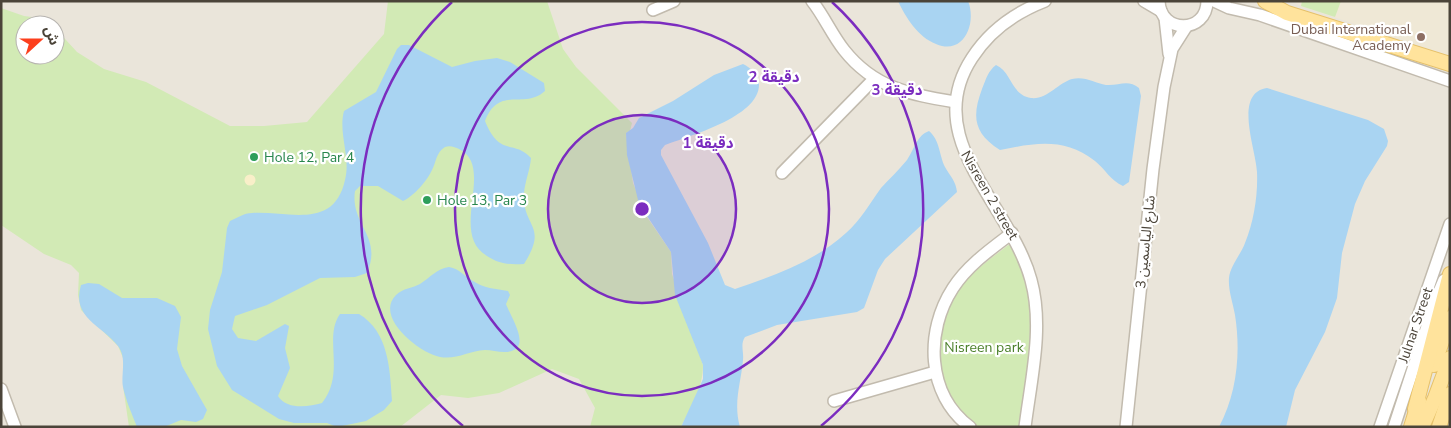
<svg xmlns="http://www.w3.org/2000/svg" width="1451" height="428" font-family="'Nunito Sans','Noto Sans Arabic',sans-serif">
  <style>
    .residential { fill: #eae5da; fill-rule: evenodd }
    .education { fill: #efe8d6 }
    .green { fill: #d2eab5 }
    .sand { fill: #f9efc9 }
    .water { fill: #a9d4f2 }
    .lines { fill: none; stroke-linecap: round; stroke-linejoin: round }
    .minor-casing { stroke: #c2bbae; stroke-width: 14 }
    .major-casing { stroke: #e6c16a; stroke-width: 16 }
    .minor { stroke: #fff; stroke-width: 11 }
    .major { stroke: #ffe39c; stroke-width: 14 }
    .ring { fill: none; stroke: #7b2cbf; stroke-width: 2.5 }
    .education-dot { fill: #8d6e63; stroke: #fff; stroke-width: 2 }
    .leisure-dot { fill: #2e9e5b; stroke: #fff; stroke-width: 2 }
    .labels { text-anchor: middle; stroke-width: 4.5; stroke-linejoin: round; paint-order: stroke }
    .education-label { font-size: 14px; fill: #785e54; stroke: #fff; text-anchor: end }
    .leisure-label { font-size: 14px; fill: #27864d; stroke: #fff; text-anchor: start }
    .street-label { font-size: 14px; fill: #4b4439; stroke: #fff }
    .park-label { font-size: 14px; fill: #4a7f2a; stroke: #fff }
    .centre { fill: #7b2cbf; stroke: #fff; stroke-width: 2.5 }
    .ring-label { font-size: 15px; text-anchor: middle; font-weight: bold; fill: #7b2cbf; stroke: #fff; stroke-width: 4.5; stroke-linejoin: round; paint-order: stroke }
  </style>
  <rect width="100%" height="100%" fill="#f6f3ec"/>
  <!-- residential -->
  <path class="residential" d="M 1,1 L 1450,1 L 1450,427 L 1,427 ZM 25,25 L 55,25 L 55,55 L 25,55 Z"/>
  <!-- education -->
  <path class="education" d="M 1292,1 L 1450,1 L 1450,56 L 1301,6 Z"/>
  <!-- green -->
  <g class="green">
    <path d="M 388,1 L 547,1 L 563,49 L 576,67 L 632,123 L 630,131 L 626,133 L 633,183 L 647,217 L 671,252 L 672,274 L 703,365 C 703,388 691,407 681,427 L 590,427 L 595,408 L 579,379 L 552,369 L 499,393 L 468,398 L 441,395 L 400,427 L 129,427 L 123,386 L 123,358 L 118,346 L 81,310 L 78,295 L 79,273 L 71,265 L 44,254 L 1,225 L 1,8 L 24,16 L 47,19 L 52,25 L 25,25 L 25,55 L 55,55 L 55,28 L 77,52 L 104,69 L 146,82 L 230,126 L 264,126 L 307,122 L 384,34 Z"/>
    <path d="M 1302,1 L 1341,1 L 1335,17 L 1301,6 Z"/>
    <path d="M 1011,243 C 1043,305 1027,361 1019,427 C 1007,427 989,428 977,427 C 969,425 961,413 956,406 C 936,372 932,337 951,301 C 965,276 989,260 1011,243 Z"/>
  </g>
  <!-- sand -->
  <circle class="sand" cx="250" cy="180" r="5.5"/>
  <!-- water -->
  <g class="water">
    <path d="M 898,1 L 968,1 C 977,23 964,56 936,44 C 918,37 906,18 898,1 Z"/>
    <path d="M 401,45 L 409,45 L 452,67 L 475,61 L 497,58 L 510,62 L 544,83 L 545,91 C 524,110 499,85 485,121 C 500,158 514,139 531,158 C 530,170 525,181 524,193 C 522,228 549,224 524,264 C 510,265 499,264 487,256 C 448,233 496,167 459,149 C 455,147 450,145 445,147 C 436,152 436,163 432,170 C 427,181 414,196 403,201 L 378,186 L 360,186 L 355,191 C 350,225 383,236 367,273 L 355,277 L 320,278 L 267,305 L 235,316 L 232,329 L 238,338 L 256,341 L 285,324 L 289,326 L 285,348 L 290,368 L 278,396 C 287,410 308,407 322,403 C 346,373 323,338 340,314 L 359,314 C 389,332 390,370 392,401 L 384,410 L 366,421 L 337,427 L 327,423 L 294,423 L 279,419 L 232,390 L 217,366 L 208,329 L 210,310 L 222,272 L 227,228 L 230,221 C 237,218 244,213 252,213 C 289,211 334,230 345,180 C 351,157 338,133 344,111 L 376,92 L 397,49 Z"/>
    <path d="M 743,64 C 751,68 758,74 759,84 C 760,117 688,136 665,145 L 661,150 L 661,155 L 708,243 L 725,285 L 735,289 C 775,275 814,262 846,233 C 860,221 870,203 881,188 C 889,179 899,170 907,160 C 914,150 917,135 929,131 C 940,140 939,155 945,167 C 950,176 956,181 957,192 L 885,259 L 878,270 L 864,308 L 857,312 L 777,325 L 745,337 C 740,344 744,352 743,360 C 741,383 733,403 740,427 L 681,427 L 703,379 L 703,365 L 675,295 L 671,252 L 639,204 L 627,155 L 626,133 L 633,128 L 639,118 L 673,101 L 714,75 Z"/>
    <path d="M 996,65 C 1012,72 1011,95 1031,98 C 1047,100 1058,83 1072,79 C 1085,76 1095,83 1106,85 C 1119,86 1128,79 1139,88 L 1141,96 L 1129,182 L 1123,186 C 1111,181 1105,169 1095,161 C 1064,137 1035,143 1000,150 C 973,133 972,116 982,89 C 986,79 988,71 996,65 Z"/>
    <path d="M 1267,88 L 1368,120 L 1384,129 L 1388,141 L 1387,146 L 1365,181 L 1355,204 L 1342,253 L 1337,298 L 1325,332 L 1295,390 L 1286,427 L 1219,427 C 1237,393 1241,353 1235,315 C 1233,303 1228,290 1229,278 C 1230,266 1241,254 1245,243 C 1254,221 1258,195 1257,172 C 1256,149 1233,93 1267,88 Z"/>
    <path d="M 449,267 C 460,269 464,276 473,281 C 483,288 496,289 508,291 L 510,295 L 506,304 C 511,318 535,352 504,352 C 498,352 491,350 485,350 C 469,351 456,360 440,357 C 419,353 374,317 396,295 C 403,288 413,288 420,284 C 431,277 436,269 449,267 Z"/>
    <path d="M 88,283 L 99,284 L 122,298 L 157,298 L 175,306 L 181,317 L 177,349 L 182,366 L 207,410 L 203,419 L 196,422 L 181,420 L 164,427 L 137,427 C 132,414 126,401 123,387 C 121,373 127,358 118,346 C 102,325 71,318 81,285 Z"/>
  </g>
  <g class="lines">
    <defs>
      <g id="minor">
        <path d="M 812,1 C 824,16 832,35 844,50 C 874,88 909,94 955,102"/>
        <path d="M 1144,1 L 1161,11"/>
        <path d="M 1159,1 C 1160,34 1207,34 1207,1"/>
        <path d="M 1214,1 L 1229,8 L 1260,15 L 1450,81"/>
        <path d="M 653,10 L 674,1"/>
        <path d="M 1165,18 L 1169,54"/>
        <path d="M 782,173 L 874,79"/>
        <path d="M 1,389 L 15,427"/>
        <path d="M 834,401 L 935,372"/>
        <path d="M 970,427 C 926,394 925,331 953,288 C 968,265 991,249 1012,233"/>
        <path d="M 1025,427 C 1031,379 1044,327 1031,280 C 1011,205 919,139 972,58 C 990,30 1014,13 1045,1"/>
        <path d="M 1126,427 L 1153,169 L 1164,87 L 1172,49 L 1186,27"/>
        <path d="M 1380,427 L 1450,224"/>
        <path d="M 1394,427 L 1436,299 L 1444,280"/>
      </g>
      <g id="major">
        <path d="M 1265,1 L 1287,13 L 1450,64"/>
        <path d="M 1434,365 L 1450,318"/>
        <path d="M 1415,409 L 1450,274"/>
        <path d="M 1411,427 L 1419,401"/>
        <path d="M 1422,427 L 1435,398 L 1450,358"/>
        <path d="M 1439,427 L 1450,394"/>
      </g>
    </defs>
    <!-- minor casing -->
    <use href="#minor" class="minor-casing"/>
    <!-- major casing -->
    <use href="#major" class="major-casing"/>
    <!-- minor -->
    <use href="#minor" class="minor"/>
    <!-- major -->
    <use href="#major" class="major"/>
  </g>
  <!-- distance rings -->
  <circle cx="642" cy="209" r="94" fill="#7b2cbf" fill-opacity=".12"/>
  <g class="ring">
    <circle cx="642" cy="209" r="94"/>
    <circle cx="642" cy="209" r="187"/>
    <path d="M463 426A281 281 0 0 1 452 2M832 2A281 281 0 0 1 821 426"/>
  </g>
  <!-- markers -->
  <circle class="education-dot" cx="1421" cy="37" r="5"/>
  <g class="leisure-dot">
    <circle cx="254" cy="157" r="5"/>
    <circle cx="427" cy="200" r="5"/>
  </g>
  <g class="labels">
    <!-- education labels -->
    <g class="education-label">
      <text x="1411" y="34">Dubai International<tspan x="1411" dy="16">Academy</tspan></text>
    </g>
    <!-- leisure labels -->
    <g class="leisure-label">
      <text x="264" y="162">Hole 12, Par 4</text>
      <text x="437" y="205">Hole 13, Par 3</text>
    </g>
    <!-- street labels -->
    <g class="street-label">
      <text transform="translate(990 195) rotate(60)" y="5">Nisreen 2 street</text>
      <text transform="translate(1145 242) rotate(-84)" y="5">شارع الياسمين 3</text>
      <text transform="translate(1415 325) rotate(-71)" y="5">Julnar Street</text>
    </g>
    <!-- park labels -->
    <g class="park-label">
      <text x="984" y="352">Nisreen park</text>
    </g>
  </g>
  <circle cx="642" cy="209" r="8" class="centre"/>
  <g class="ring-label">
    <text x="774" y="82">2 دقيقة</text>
    <text x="897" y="95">3 دقيقة</text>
    <text x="708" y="148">1 دقيقة</text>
  </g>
  <!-- border -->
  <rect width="1451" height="428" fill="none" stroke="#4b4439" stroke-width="5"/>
  <!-- north arrow -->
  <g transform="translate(40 40) rotate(69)"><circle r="24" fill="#ffffff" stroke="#b7b4b0"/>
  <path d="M0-4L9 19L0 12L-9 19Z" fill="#fc3f1d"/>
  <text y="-8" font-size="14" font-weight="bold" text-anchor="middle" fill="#4b4439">ش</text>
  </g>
</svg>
